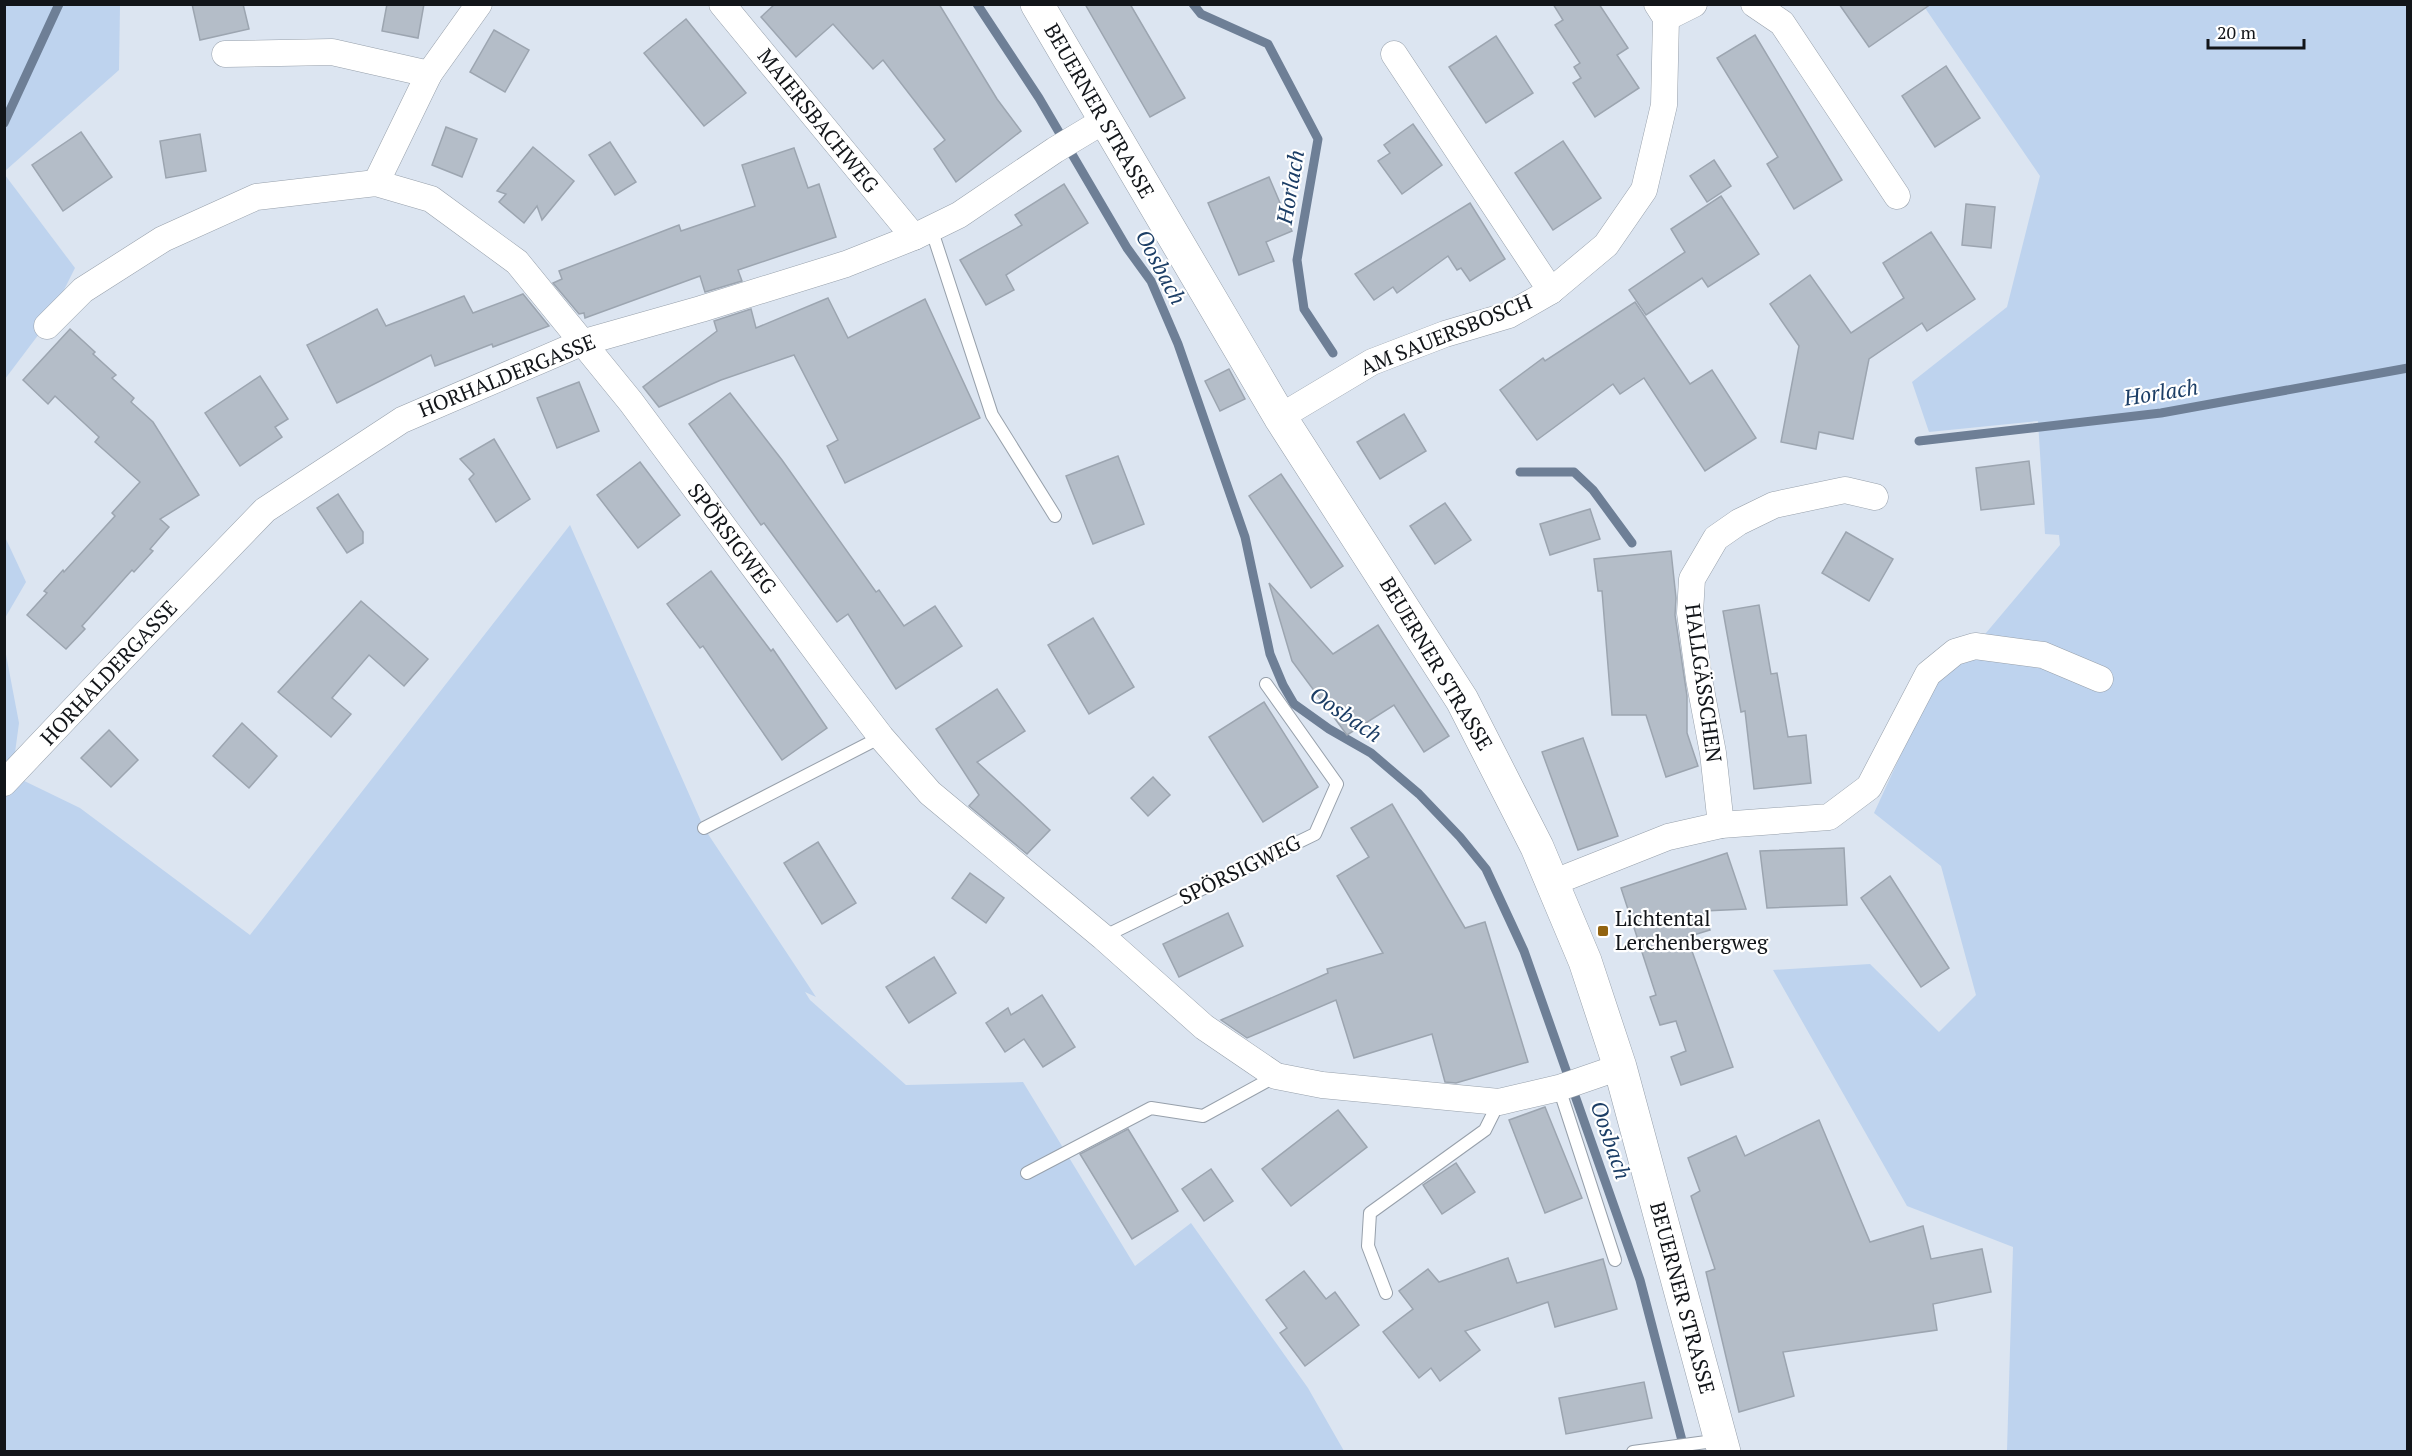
<svg xmlns="http://www.w3.org/2000/svg" width="2412" height="1456" font-family="'PT Serif',serif">
  <style>
    .green { fill: #bed3ee }
    .lines { fill: none; stroke-linecap: round; stroke-linejoin: round }
    .stream { stroke: #6e7f96; stroke-width: 9 }
    .building { fill: #b4bdc8; stroke: #9ca5b0; stroke-width: 1.5 }
    .lane-casing { stroke: #97a0ab; stroke-width: 14 }
    .street-casing { stroke: #97a0ab; stroke-width: 27 }
    .secondary-casing { stroke: #97a0ab; stroke-width: 34 }
    .lane { stroke: #fff; stroke-width: 12 }
    .street { stroke: #fff; stroke-width: 26 }
    .secondary { stroke: #fff; stroke-width: 33 }
    .poi-dot { fill: #926310; stroke: #fff; stroke-width: 2 }
    .labels { text-anchor: middle; stroke-width: 4.5; stroke-linejoin: round; paint-order: stroke }
    .street-label { font-size: 21px; fill: #121519; stroke: #fff }
    .poi-label { font-size: 21px; fill: #121519; stroke: #fff; text-anchor: start }
    .water-label { font-size: 22px; font-style: italic; fill: #1c3e66; stroke: #fff }
  </style>
  <rect width="100%" height="100%" fill="#dce5f1"/>
  <!-- green -->
  <g class="green">
    <path d="M 5,4 L 120,5 L 119,70 L 5,171 Z"/>
    <path d="M 1923,5 L 2407,5 L 2407,1451 L 2007,1451 L 2013,1247 L 1907,1206 L 1773,970 L 1870,964 L 1939,1032 L 1976,995 L 1941,866 L 1874,813 L 1937,676 L 1975,646 L 2060,545 L 2059,535 L 2045,534 L 2038,421 L 1929,432 L 1912,382 L 2007,307 L 2040,176 Z"/>
    <path d="M 5,175 L 75,268 L 48,322 L 5,379 Z"/>
    <path d="M 570,525 L 704,828 L 816,997 L 805,992 L 810,1000 L 906,1085 L 1023,1082 L 1135,1266 L 1191,1223 L 1308,1388 L 1344,1451 L 5,1451 L 4,644 L 19,723 L 12,775 L 80,808 L 250,935 Z"/>
    <path d="M 5,537 L 26,582 L 5,618 L 4,537 Z"/>
  </g>
  <g class="lines">
    <!-- stream -->
    <g class="stream">
      <path d="M 977,4 L 1039,98 L 1127,248 L 1151,281 L 1178,344 L 1245,537 L 1270,654 L 1283,685 L 1294,704 L 1329,729 L 1371,753 L 1419,794 L 1460,837 L 1486,869 L 1524,951 L 1640,1280 L 1685,1452"/>
      <path d="M 1193,4 L 1201,14 L 1268,44 L 1318,139 L 1297,260 L 1304,309 L 1333,353"/>
      <path d="M 4,123 L 59,4"/>
      <path d="M 1919,441 L 2161,413 L 2408,368"/>
      <path d="M 1520,472 L 1574,472 L 1593,490 L 1632,543"/>
    </g>
  </g>
  <!-- building -->
  <g class="building">
    <path d="M 192,4 L 243,4 L 249,29 L 200,40 Z"/>
    <path d="M 387,4 L 424,4 L 418,38 L 382,31 Z"/>
    <path d="M 775,4 L 939,4 L 997,99 L 1021,131 L 956,182 L 934,149 L 945,140 L 883,60 L 873,69 L 833,24 L 796,57 L 761,17 Z"/>
    <path d="M 1085,4 L 1130,4 L 1185,98 L 1150,117 Z"/>
    <path d="M 1553,4 L 1599,4 L 1628,48 L 1617,55 L 1639,88 L 1595,117 L 1573,83 L 1581,78 L 1574,67 L 1580,63 L 1555,25 L 1563,20 Z"/>
    <path d="M 1839,4 L 1931,4 L 1869,47 Z"/>
    <path d="M 686,19 L 746,93 L 704,126 L 644,53 Z"/>
    <path d="M 494,30 L 529,50 L 505,92 L 470,72 Z"/>
    <path d="M 1755,35 L 1842,180 L 1794,209 L 1767,164 L 1778,157 L 1717,58 Z"/>
    <path d="M 1496,36 L 1533,93 L 1486,123 L 1449,67 Z"/>
    <path d="M 1946,66 L 1980,118 L 1935,147 L 1902,96 Z"/>
    <path d="M 1413,124 L 1442,165 L 1402,194 L 1378,161 L 1390,153 L 1384,145 Z"/>
    <path d="M 446,127 L 477,139 L 462,177 L 432,165 Z"/>
    <path d="M 81,132 L 112,177 L 63,211 L 32,165 Z"/>
    <path d="M 200,134 L 206,171 L 166,178 L 160,141 Z"/>
    <path d="M 1563,141 L 1601,198 L 1553,230 L 1515,173 Z"/>
    <path d="M 610,142 L 636,182 L 615,195 L 589,155 Z"/>
    <path d="M 533,147 L 574,181 L 542,220 L 537,206 L 524,223 L 499,202 L 506,194 L 497,191 Z"/>
    <path d="M 794,148 L 808,188 L 819,184 L 836,237 L 738,270 L 742,281 L 705,292 L 700,276 L 585,318 L 584,313 L 579,314 L 553,283 L 562,279 L 559,271 L 679,225 L 681,231 L 755,206 L 742,165 Z"/>
    <path d="M 1714,160 L 1731,186 L 1707,202 L 1690,176 Z"/>
    <path d="M 1269,177 L 1292,231 L 1266,242 L 1274,261 L 1239,275 L 1208,203 Z"/>
    <path d="M 1064,184 L 1088,223 L 1006,275 L 1014,290 L 986,305 L 960,260 L 1022,225 L 1015,215 Z"/>
    <path d="M 1721,196 L 1759,254 L 1708,287 L 1702,278 L 1646,315 L 1629,290 L 1685,252 L 1671,229 Z"/>
    <path d="M 1470,203 L 1505,259 L 1470,281 L 1461,268 L 1457,270 L 1448,256 L 1397,293 L 1393,287 L 1374,300 L 1355,274 Z"/>
    <path d="M 1966,204 L 1995,207 L 1991,248 L 1962,245 Z"/>
    <path d="M 1931,232 L 1975,299 L 1927,331 L 1922,323 L 1869,359 L 1853,439 L 1819,432 L 1816,449 L 1781,442 L 1799,346 L 1770,304 L 1810,275 L 1851,333 L 1904,298 L 1883,263 Z"/>
    <path d="M 523,294 L 549,326 L 493,347 L 492,344 L 435,366 L 431,355 L 337,403 L 307,345 L 377,309 L 386,326 L 464,296 L 473,313 Z"/>
    <path d="M 828,298 L 848,338 L 925,299 L 980,418 L 845,483 L 827,446 L 838,440 L 794,355 L 721,380 L 659,407 L 643,387 L 717,331 L 714,321 L 751,309 L 756,328 Z"/>
    <path d="M 1635,302 L 1690,384 L 1712,370 L 1756,438 L 1705,471 L 1644,378 L 1620,394 L 1613,384 L 1537,440 L 1500,390 L 1543,358 L 1545,361 Z"/>
    <path d="M 70,329 L 95,352 L 93,354 L 116,375 L 112,378 L 134,398 L 131,402 L 153,422 L 199,495 L 160,519 L 169,527 L 150,549 L 153,551 L 134,572 L 132,570 L 82,626 L 85,629 L 66,649 L 27,615 L 47,593 L 44,591 L 63,570 L 64,572 L 115,516 L 112,513 L 140,482 L 95,442 L 99,437 L 55,396 L 48,404 L 23,380 Z"/>
    <path d="M 1229,369 L 1245,399 L 1220,411 L 1205,381 Z"/>
    <path d="M 260,376 L 288,419 L 275,427 L 282,437 L 240,466 L 205,413 Z"/>
    <path d="M 579,382 L 599,431 L 557,448 L 537,398 Z"/>
    <path d="M 730,393 L 782,460 L 876,592 L 879,590 L 904,626 L 935,606 L 962,646 L 896,689 L 848,614 L 837,622 L 764,523 L 761,525 L 689,424 Z"/>
    <path d="M 1404,414 L 1426,451 L 1380,479 L 1357,442 Z"/>
    <path d="M 494,439 L 530,499 L 496,522 L 469,479 L 474,474 L 460,459 Z"/>
    <path d="M 1118,456 L 1144,524 L 1093,544 L 1066,476 Z"/>
    <path d="M 2029,461 L 2034,504 L 1981,510 L 1976,468 Z"/>
    <path d="M 640,462 L 680,515 L 638,548 L 597,495 Z"/>
    <path d="M 1281,474 L 1343,566 L 1311,588 L 1249,496 Z"/>
    <path d="M 338,494 L 363,532 L 363,543 L 347,553 L 317,508 Z"/>
    <path d="M 1445,503 L 1471,540 L 1435,564 L 1410,526 Z"/>
    <path d="M 1590,509 L 1600,539 L 1550,555 L 1540,524 Z"/>
    <path d="M 1846,532 L 1893,559 L 1869,601 L 1822,573 Z"/>
    <path d="M 1671,551 L 1676,598 L 1675,615 L 1687,696 L 1687,733 L 1698,766 L 1666,777 L 1646,715 L 1612,715 L 1602,591 L 1598,591 L 1594,559 Z"/>
    <path d="M 711,571 L 771,651 L 773,649 L 827,728 L 782,760 L 703,646 L 700,648 L 667,604 Z"/>
    <path d="M 1269,583 L 1333,654 L 1378,625 L 1449,736 L 1424,752 L 1394,705 L 1347,735 L 1292,661 Z"/>
    <path d="M 361,601 L 428,659 L 404,686 L 369,655 L 332,698 L 351,714 L 331,737 L 278,692 Z"/>
    <path d="M 1759,605 L 1771,674 L 1777,673 L 1788,737 L 1806,735 L 1811,783 L 1754,789 L 1745,711 L 1741,712 L 1723,611 Z"/>
    <path d="M 1093,618 L 1134,687 L 1089,714 L 1048,645 Z"/>
    <path d="M 997,689 L 1025,731 L 977,762 L 1050,830 L 1027,854 L 969,806 L 979,795 L 936,729 Z"/>
    <path d="M 1264,702 L 1318,787 L 1263,822 L 1209,737 Z"/>
    <path d="M 242,723 L 277,756 L 249,788 L 213,756 Z"/>
    <path d="M 109,730 L 138,760 L 111,787 L 81,758 Z"/>
    <path d="M 1583,738 L 1618,836 L 1578,850 L 1542,752 Z"/>
    <path d="M 1153,777 L 1170,795 L 1148,816 L 1131,798 Z"/>
    <path d="M 1392,804 L 1465,928 L 1485,922 L 1528,1062 L 1456,1083 L 1445,1082 L 1432,1034 L 1354,1058 L 1336,1000 L 1247,1038 L 1221,1020 L 1328,973 L 1327,969 L 1383,953 L 1337,876 L 1369,857 L 1351,828 Z"/>
    <path d="M 818,842 L 856,903 L 822,924 L 784,863 Z"/>
    <path d="M 1844,848 L 1847,905 L 1767,908 L 1760,851 Z"/>
    <path d="M 1727,853 L 1746,909 L 1704,911 L 1710,930 L 1687,937 L 1733,1067 L 1681,1085 L 1671,1057 L 1686,1051 L 1676,1021 L 1660,1025 L 1650,997 L 1656,995 L 1621,888 Z"/>
    <path d="M 970,873 L 1004,898 L 986,923 L 952,898 Z"/>
    <path d="M 1890,876 L 1949,968 L 1921,987 L 1861,898 Z"/>
    <path d="M 1228,913 L 1243,946 L 1179,977 L 1163,944 Z"/>
    <path d="M 934,957 L 956,993 L 909,1023 L 886,987 Z"/>
    <path d="M 1042,995 L 1075,1047 L 1043,1067 L 1024,1039 L 1005,1052 L 986,1023 L 1008,1008 L 1011,1015 Z"/>
    <path d="M 1545,1107 L 1582,1198 L 1545,1213 L 1509,1120 Z"/>
    <path d="M 1338,1110 L 1367,1147 L 1291,1206 L 1262,1169 Z"/>
    <path d="M 1819,1120 L 1870,1242 L 1923,1226 L 1931,1259 L 1982,1249 L 1991,1292 L 1933,1304 L 1937,1330 L 1783,1352 L 1794,1396 L 1739,1412 L 1706,1272 L 1715,1269 L 1691,1196 L 1700,1191 L 1688,1158 L 1736,1136 L 1745,1156 Z"/>
    <path d="M 1128,1129 L 1178,1211 L 1132,1239 L 1080,1154 Z"/>
    <path d="M 1456,1163 L 1475,1192 L 1442,1214 L 1423,1185 Z"/>
    <path d="M 1211,1169 L 1233,1201 L 1204,1221 L 1182,1189 Z"/>
    <path d="M 1508,1258 L 1517,1283 L 1603,1259 L 1617,1309 L 1555,1327 L 1548,1302 L 1465,1331 L 1480,1350 L 1440,1381 L 1431,1368 L 1419,1378 L 1383,1332 L 1413,1309 L 1399,1291 L 1428,1269 L 1439,1282 Z"/>
    <path d="M 1304,1271 L 1326,1299 L 1335,1292 L 1359,1325 L 1305,1366 L 1280,1333 L 1287,1328 L 1266,1300 Z"/>
    <path d="M 1644,1382 L 1652,1418 L 1566,1434 L 1559,1398 Z"/>
  </g>
  <g class="lines">
    <defs>
      <g id="lane">
        <path d="M 931,228 L 992,415 L 1055,516"/>
        <path d="M 704,828 L 881,737"/>
        <path d="M 1103,937 L 1315,834 L 1337,784 L 1266,684"/>
        <path d="M 1559,1088 L 1615,1260"/>
        <path d="M 1027,1173 L 1151,1108 L 1203,1116 L 1276,1076"/>
        <path d="M 1386,1293 L 1368,1246 L 1370,1213 L 1485,1130 L 1499,1102"/>
        <path d="M 1633,1452 L 1721,1440"/>
      </g>
      <g id="street">
        <path d="M 722,4 L 914,237"/>
        <path d="M 1754,4 L 1782,23 L 1897,196"/>
        <path d="M 1666,18 L 1694,4"/>
        <path d="M 225,54 L 332,52 L 429,74"/>
        <path d="M 1394,54 L 1551,291"/>
        <path d="M 376,183 L 429,74 L 479,4"/>
        <path d="M 47,326 L 83,290 L 163,239 L 256,197 L 376,183 L 431,199 L 517,262 L 631,402 L 842,686 L 881,737 L 930,793 L 1103,937 L 1204,1027 L 1276,1076 L 1322,1085 L 1499,1102 L 1559,1088 L 1620,1067"/>
        <path d="M 1280,417 L 1372,362 L 1445,334 L 1509,315 L 1551,291 L 1606,245 L 1644,190 L 1664,105 L 1666,18 L 1657,4"/>
        <path d="M 4,783 L 148,631 L 265,510 L 402,420 L 581,343 L 701,309 L 846,264 L 914,237 L 959,215 L 1055,150 L 1105,120"/>
        <path d="M 1721,825 L 1713,753 L 1699,679 L 1690,613 L 1692,579 L 1716,538 L 1739,522 L 1774,505 L 1845,490 L 1875,497"/>
        <path d="M 1552,883 L 1668,837 L 1721,825 L 1829,817 L 1869,787 L 1928,674 L 1955,652 L 1975,646 L 2043,655 L 2100,679"/>
      </g>
      <path id="secondary" d="M 1037,4 L 1280,417 L 1462,700 L 1537,847 L 1585,961 L 1620,1067 L 1724,1452"/>
    </defs>
    <!-- lane casing -->
    <use href="#lane" class="lane-casing"/>
    <!-- street casing -->
    <use href="#street" class="street-casing"/>
    <!-- secondary casing -->
    <use href="#secondary" class="secondary-casing"/>
    <!-- lane -->
    <use href="#lane" class="lane"/>
    <!-- street -->
    <use href="#street" class="street"/>
    <!-- secondary -->
    <use href="#secondary" class="secondary"/>
  </g>
  <!-- markers -->
  <rect class="poi-dot" x="1597" y="925" width="12" height="12" rx="3"/>
  <g class="labels">
    <!-- street labels -->
    <g class="street-label">
      <text transform="translate(1099 111) rotate(60)" y="7">BEUERNER STRASSE</text>
      <text transform="translate(818 121) rotate(51)" y="7">MAIERSBACHWEG</text>
      <text transform="translate(1446 335) rotate(-22)" y="7">AM SAUERSBOSCH</text>
      <text transform="translate(507 376) rotate(-22)" y="7">HORHALDERGASSE</text>
      <text transform="translate(732 539) rotate(53)" y="7">SPÖRSIGWEG</text>
      <text transform="translate(1436 664) rotate(59)" y="7">BEUERNER STRASSE</text>
      <text transform="translate(109 673) rotate(-47)" y="7">HORHALDERGASSE</text>
      <text transform="translate(1703 683) rotate(82)" y="7">HALLGÄSSCHEN</text>
      <text transform="translate(1240 870) rotate(-26)" y="7">SPÖRSIGWEG</text>
      <text transform="translate(1682 1298) rotate(75)" y="7">BEUERNER STRASSE</text>
    </g>
    <!-- poi labels -->
    <g class="poi-label">
      <text x="1615" y="926">Lichtental<tspan x="1615" dy="24">Lerchenbergweg</tspan></text>
    </g>
    <!-- water labels -->
    <g class="water-label">
      <text transform="translate(1290 187) rotate(-80)" y="8">Horlach</text>
      <text transform="translate(1161 267) rotate(62)" y="8">Oosbach</text>
      <text transform="translate(2161 392) rotate(-9)" y="8">Horlach</text>
      <text transform="translate(1346 714) rotate(34)" y="8">Oosbach</text>
      <text transform="translate(1611 1140) rotate(71)" y="8">Oosbach</text>
    </g>
  </g>
  <!-- border -->
  <rect width="2412" height="1456" fill="none" stroke="#121519" stroke-width="12"/>
  <!-- scale -->
  <path d="M2208 39v9h96v-9" fill="none" stroke="#121519" stroke-width="3"/>
  <text x="2217" y="39" font-size="18" fill="#121519" stroke="#ffffff" stroke-width="4.5" paint-order="stroke">20 m</text>
</svg>
